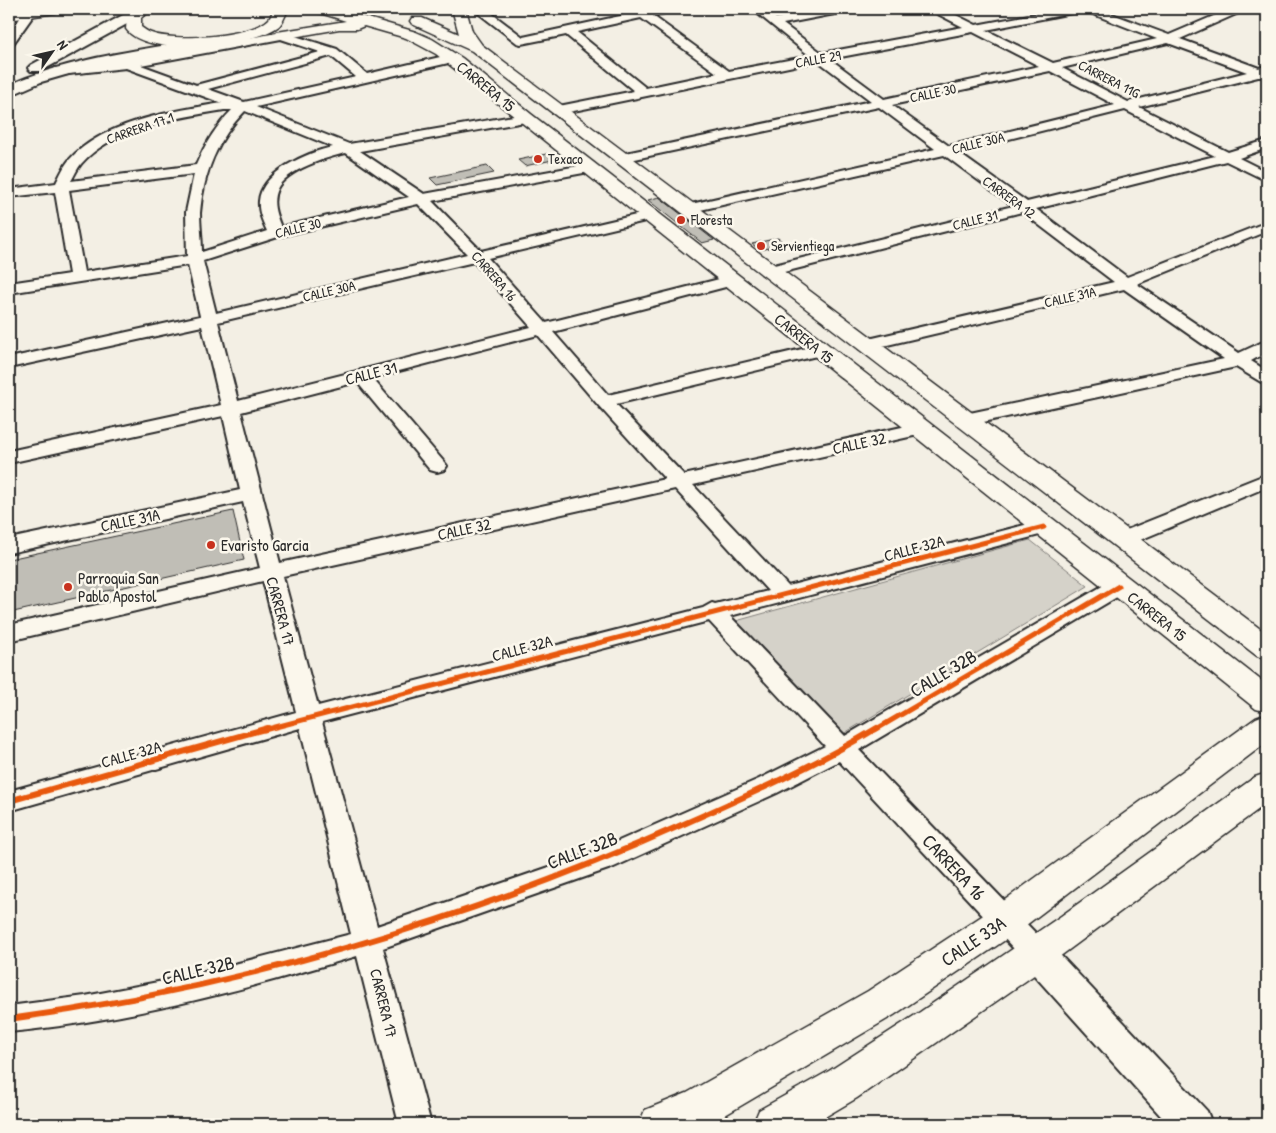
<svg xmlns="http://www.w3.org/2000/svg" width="1276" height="1133" font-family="'Patrick Hand',sans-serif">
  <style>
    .green { fill: #d5d2c9; stroke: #807e7a }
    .building { fill: #c0beb6; stroke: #2b2b2b }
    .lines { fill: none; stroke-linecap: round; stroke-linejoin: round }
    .minor-casing { stroke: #2b2b2b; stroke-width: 4 }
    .tertiary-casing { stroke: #2b2b2b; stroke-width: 4 }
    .secondary-casing { stroke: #2b2b2b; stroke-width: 3 }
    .primary-casing { stroke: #2b2b2b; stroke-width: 3 }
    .minor { fill: #fbf7ec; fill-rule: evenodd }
    .tertiary { fill: #fbf7ec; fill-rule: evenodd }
    .secondary { fill: #fbf7ec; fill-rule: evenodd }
    .primary { fill: #fbf7ec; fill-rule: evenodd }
    .cycleway-far1-casing { stroke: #fbf7ec; stroke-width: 8 }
    .cycleway-casing { stroke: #fbf7ec; stroke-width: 9 }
    .cycleway-far1 { stroke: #e8590c; stroke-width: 5 }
    .cycleway { stroke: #e8590c; stroke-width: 6 }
    .poi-dot { fill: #c8321e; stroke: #fbf7ec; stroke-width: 2 }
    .labels { text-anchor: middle; stroke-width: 5; stroke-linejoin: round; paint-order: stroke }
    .far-street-label { font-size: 14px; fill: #2b2b2b; stroke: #fbf7ec }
    .far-poi-label { font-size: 14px; fill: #2b2b2b; stroke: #fbf7ec; text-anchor: start }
    .street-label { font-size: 16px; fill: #2b2b2b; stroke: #fbf7ec }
    .poi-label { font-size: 16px; fill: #2b2b2b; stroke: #fbf7ec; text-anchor: start }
    .near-street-label { font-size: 19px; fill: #2b2b2b; stroke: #fbf7ec }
  </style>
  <rect width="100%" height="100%" fill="#f3efe4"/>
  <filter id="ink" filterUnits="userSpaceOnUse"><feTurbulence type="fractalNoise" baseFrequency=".02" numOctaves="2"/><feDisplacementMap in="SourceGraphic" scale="10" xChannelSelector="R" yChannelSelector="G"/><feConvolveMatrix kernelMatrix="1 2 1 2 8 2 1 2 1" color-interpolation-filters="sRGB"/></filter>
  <g filter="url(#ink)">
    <!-- green -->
    <path class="green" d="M 1030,540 L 1088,586 L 843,734 L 736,621 Z"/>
    <!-- building -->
    <g class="building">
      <path d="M 551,153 L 557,159 L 525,166 L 518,160 Z"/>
      <path d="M 487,166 L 494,173 L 437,185 L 430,178 Z"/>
      <path d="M 659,197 L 714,240 L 702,243 L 648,200 Z"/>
      <path d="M 778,238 L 785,244 L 760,250 L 752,244 Z"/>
      <path d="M 233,511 L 244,560 L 9,613 L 9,559 Z"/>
    </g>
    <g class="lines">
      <defs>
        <g id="minor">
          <path d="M 473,9 L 486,9 L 523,37 L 634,13 L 631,9 L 645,11 L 673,9 L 672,11 L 653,16 L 729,71 L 810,56 L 752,9 L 764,9 L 776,18 L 828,9 L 850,9 L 845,12 L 783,24 L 822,53 L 963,27 L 932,11 L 931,9 L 944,9 L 976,25 L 1061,9 L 1082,9 L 1077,12 L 986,30 L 1053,63 L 1157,39 L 1085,11 L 1084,9 L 1099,9 L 1169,35 L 1230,9 L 1244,9 L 1243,11 L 1180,39 L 1259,68 L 1267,65 L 1266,77 L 1258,77 L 1139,107 L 1228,152 L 1267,140 L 1267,148 L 1239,158 L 1267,172 L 1267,181 L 1226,161 L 1036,209 L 1127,277 L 1267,222 L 1267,231 L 1137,284 L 1239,353 L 1267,340 L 1267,352 L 1251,361 L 1267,371 L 1267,383 L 1261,382 L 1236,367 L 965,426 L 958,424 L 956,420 L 958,416 L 965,414 L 1224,359 L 1124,289 L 866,350 L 860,349 L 857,345 L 860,341 L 1114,282 L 1022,212 L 768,276 L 762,274 L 760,271 L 762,268 L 1013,206 L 944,155 L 687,213 L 682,212 L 680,209 L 682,206 L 935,149 L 879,107 L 621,162 L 616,161 L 614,158 L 621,154 L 871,101 L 818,61 L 559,114 L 553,110 L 554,107 L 634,91 L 566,35 L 521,44 L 517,43 ZM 641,18 L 717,73 L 646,88 L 577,32 ZM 973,32 L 1039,66 L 884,99 L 830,59 ZM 1168,43 L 1247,72 L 1128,102 L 1062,68 ZM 1050,71 L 1115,105 L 949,146 L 892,105 ZM 1125,110 L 1215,156 L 1027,202 L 957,152 Z"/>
          <path d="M 29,10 L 35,13 L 13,44 L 9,45 L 9,34 L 25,11 Z"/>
          <path d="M 282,32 L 337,49 L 367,74 L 453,54 L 459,58 L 453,62 L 256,107 L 349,144 L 525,114 L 530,115 L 532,118 L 525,122 L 360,151 L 424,194 L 589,164 L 594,165 L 596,168 L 589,172 L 432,201 L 481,251 L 649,212 L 654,213 L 656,216 L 654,219 L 488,258 L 546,323 L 731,276 L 737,278 L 739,281 L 737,284 L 553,332 L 608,395 L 819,345 L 825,346 L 828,350 L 825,354 L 616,404 L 684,475 L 920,423 L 927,425 L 929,429 L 927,433 L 693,485 L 788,586 L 1044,520 L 1051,522 L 1054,527 L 1051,532 L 730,616 L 845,736 L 1111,581 L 1119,579 L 1127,581 L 1130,586 L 1127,591 L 859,750 L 1047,945 L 1051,954 L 1047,963 L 1037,966 L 1027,963 L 839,761 L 777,793 L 614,867 L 383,948 L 431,1124 L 399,1124 L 357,956 C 243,990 127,1021 9,1032 L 9,1006 L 85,996 L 184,977 L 351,934 L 300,728 L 9,811 L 9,791 L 296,712 L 263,581 L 9,641 L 9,625 L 260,568 L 243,502 L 9,553 L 9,539 L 240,490 L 223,416 L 9,463 L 9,451 L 221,405 L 202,326 L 9,368 L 9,358 L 200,316 L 188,265 L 9,293 L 9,283 L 69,274 L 55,192 L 9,197 L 9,189 L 56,183 C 60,175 64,166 69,160 C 104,121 173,111 222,103 L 126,68 L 59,75 L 53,71 L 55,68 L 127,60 ZM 281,39 L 320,52 L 196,85 L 141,65 ZM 331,56 L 356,77 L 244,102 L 208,89 ZM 224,110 L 232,110 C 216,126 205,144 196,165 L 71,181 C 74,176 77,169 81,164 C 113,127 178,118 224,110 ZM 245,111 L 333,147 C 308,152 261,172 259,201 C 258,212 263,222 267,231 L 202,252 C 202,239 200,225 200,213 C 203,174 218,138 245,111 ZM 346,153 L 409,197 L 281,227 C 276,215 271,202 277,189 C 286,170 327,157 346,153 ZM 194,174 L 186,212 L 187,256 L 84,272 L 69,190 ZM 418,204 L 467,254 L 216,313 L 203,261 L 281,236 ZM 474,262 L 531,327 L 238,401 L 218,322 ZM 538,335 L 598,405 L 665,479 L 280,563 L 241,412 L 357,382 L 430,470 L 437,472 L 444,470 L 447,466 L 444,462 L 372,378 ZM 675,489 L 768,591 L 715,604 L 712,603 L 703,608 L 318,706 L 283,576 ZM 709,621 L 825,746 L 759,779 L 596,851 L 377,926 L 322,722 Z"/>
          <path d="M 1267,474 L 1267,487 L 1128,545 L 1121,547 L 1114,545 L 1111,540 L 1114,535 Z"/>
        </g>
        <g id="tertiary">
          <path d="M 134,9 L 151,9 L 149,12 L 41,71 L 31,71 L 28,68 L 31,65 Z"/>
          <path d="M 221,36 L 226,37 L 228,40 L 226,43 L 86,69 L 41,82 L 9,96 L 9,85 C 75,56 150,49 221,36 Z"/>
          <path d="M 1037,939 L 1049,943 L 1207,1111 L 1212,1124 L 1168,1124 L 1025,965 L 1020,954 L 1025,943 Z"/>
        </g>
        <g id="secondary">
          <path d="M 1267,714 L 1267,742 L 1017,932 L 894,1015 L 715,1121 L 707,1124 L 639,1124 L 645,1110 L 687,1093 L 868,991 L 991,910 L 1256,718 Z"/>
          <path d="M 1267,773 L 1267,803 L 1047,966 L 857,1098 L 813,1124 L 753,1124 L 759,1110 L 829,1071 L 920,1012 L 1061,916 L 1255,777 Z"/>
        </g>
        <g id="primary">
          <path d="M 28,9 L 62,9 L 60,12 L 55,13 L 9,20 L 9,12 Z"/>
          <path d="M 135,9 L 150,9 L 141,18 L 141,27 C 144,29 148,32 151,33 C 174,42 252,37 269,19 C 271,17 272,12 274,9 L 288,9 C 286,14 283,22 279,26 C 253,46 147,59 126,29 L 127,17 Z"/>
          <path d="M 315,9 L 337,9 L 416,32 L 432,39 L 462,58 L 531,114 L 1267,685 L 1267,712 L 1256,709 L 436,54 L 406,38 L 364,26 L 357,29 L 339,29 L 282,39 L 277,38 L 275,35 L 277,32 L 346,21 L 317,12 Z"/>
          <path d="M 452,9 L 466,9 L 472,31 L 482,45 L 1267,634 L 1267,659 L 1257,656 L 472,51 L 412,24 L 410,21 L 412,18 L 422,18 L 459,34 Z"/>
        </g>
      </defs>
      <!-- minor casing -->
      <use href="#minor" class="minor-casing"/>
      <!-- tertiary casing -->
      <use href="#tertiary" class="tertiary-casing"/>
      <!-- secondary casing -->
      <use href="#secondary" class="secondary-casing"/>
      <!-- primary casing -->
      <use href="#primary" class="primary-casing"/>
      <!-- minor -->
      <use href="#minor" class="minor"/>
      <!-- tertiary -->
      <use href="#tertiary" class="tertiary"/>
      <!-- secondary -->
      <use href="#secondary" class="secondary"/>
      <!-- primary -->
      <use href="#primary" class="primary"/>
      <defs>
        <g id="cycleway-far1">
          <path d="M 264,730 L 1044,527"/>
          <path d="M 875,730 L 1119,586"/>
        </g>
        <g id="cycleway">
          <path d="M 9,801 L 268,728"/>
          <path d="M 9,1019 C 242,988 472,919 686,823 C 751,794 816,765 877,728"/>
        </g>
      </defs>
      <!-- cycleway-far1 casing -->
      <use href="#cycleway-far1" class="cycleway-far1-casing"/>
      <!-- cycleway casing -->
      <use href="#cycleway" class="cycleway-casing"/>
      <!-- cycleway-far1 -->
      <use href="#cycleway-far1" class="cycleway-far1"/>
      <!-- cycleway -->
      <use href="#cycleway" class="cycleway"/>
    </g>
  </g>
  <!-- markers -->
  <g class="poi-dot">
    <circle cx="538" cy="159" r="5"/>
    <circle cx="681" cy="220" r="5"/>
    <circle cx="761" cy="246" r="5"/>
    <circle cx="211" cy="545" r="5"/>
    <circle cx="68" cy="587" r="5"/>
  </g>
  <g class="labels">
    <!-- far-street labels -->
    <g class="far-street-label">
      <text transform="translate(818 59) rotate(-10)" y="5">CALLE 29</text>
      <text transform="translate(1109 79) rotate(27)" y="5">CARRERA 11G</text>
      <text transform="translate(933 93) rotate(-12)" y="5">CALLE 30</text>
      <text transform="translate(140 128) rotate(-19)" y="5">CARRERA 17 1</text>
      <text transform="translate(978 143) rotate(-14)" y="5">CALLE 30A</text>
      <text transform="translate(1009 197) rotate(36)" y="5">CARRERA 12</text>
      <text transform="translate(975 220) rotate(-14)" y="5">CALLE 31</text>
      <text transform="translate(298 228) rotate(-14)" y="5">CALLE 30</text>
      <text transform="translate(494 276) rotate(49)" y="5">CARRERA 16</text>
      <text transform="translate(329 291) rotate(-13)" y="5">CALLE 30A</text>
      <text transform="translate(1070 297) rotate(-13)" y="5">CALLE 31A</text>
    </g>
    <!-- far-poi labels -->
    <g class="far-poi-label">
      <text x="548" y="164">Texaco</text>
      <text x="691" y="225">Floresta</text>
      <text x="771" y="251">Servientiega</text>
    </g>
    <!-- street labels -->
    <g class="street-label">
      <text transform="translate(486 86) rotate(39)" y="6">CARRERA 15</text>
      <text transform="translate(804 338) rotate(38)" y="6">CARRERA 15</text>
      <text transform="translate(371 373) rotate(-14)" y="6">CALLE 31</text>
      <text transform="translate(859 443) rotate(-12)" y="6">CALLE 32</text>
      <text transform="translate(130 520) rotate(-12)" y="6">CALLE 31A</text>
      <text transform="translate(464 529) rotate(-12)" y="6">CALLE 32</text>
      <text transform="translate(914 548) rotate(-15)" y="6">CALLE 32A</text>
      <text transform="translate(281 611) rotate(75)" y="6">CARRERA 17</text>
      <text transform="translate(1157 616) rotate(38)" y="6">CARRERA 15</text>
      <text transform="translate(522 648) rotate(-15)" y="6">CALLE 32A</text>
      <text transform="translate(131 754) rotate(-16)" y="6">CALLE 32A</text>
      <text transform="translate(384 1003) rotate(76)" y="6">CARRERA 17</text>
    </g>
    <!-- poi labels -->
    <g class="poi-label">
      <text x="221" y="551">Evaristo Garcia</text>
      <text x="78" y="584">Parroquia San<tspan x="78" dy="18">Pablo Apostol</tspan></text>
    </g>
    <!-- near-street labels -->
    <g class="near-street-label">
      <text transform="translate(943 673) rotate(-31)" y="7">CALLE 32B</text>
      <text transform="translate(582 850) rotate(-21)" y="7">CALLE 32B</text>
      <text transform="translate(954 867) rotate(47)" y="7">CARRERA 16</text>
      <text transform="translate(973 941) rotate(-34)" y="7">CALLE 33A</text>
      <text transform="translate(198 970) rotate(-13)" y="7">CALLE 32B</text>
    </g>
  </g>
  <!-- margin -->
  <rect width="1276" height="1133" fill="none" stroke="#fbf7ec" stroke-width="30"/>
  <rect x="15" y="15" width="1246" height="1103" fill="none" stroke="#2b2b2b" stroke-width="2" filter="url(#ink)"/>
  <!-- north arrow -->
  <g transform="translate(52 52) rotate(56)" stroke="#fbf7ec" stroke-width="4" paint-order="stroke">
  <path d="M0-4L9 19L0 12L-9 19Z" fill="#2b2b2b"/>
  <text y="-8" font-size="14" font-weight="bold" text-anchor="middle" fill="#2b2b2b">N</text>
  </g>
</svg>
